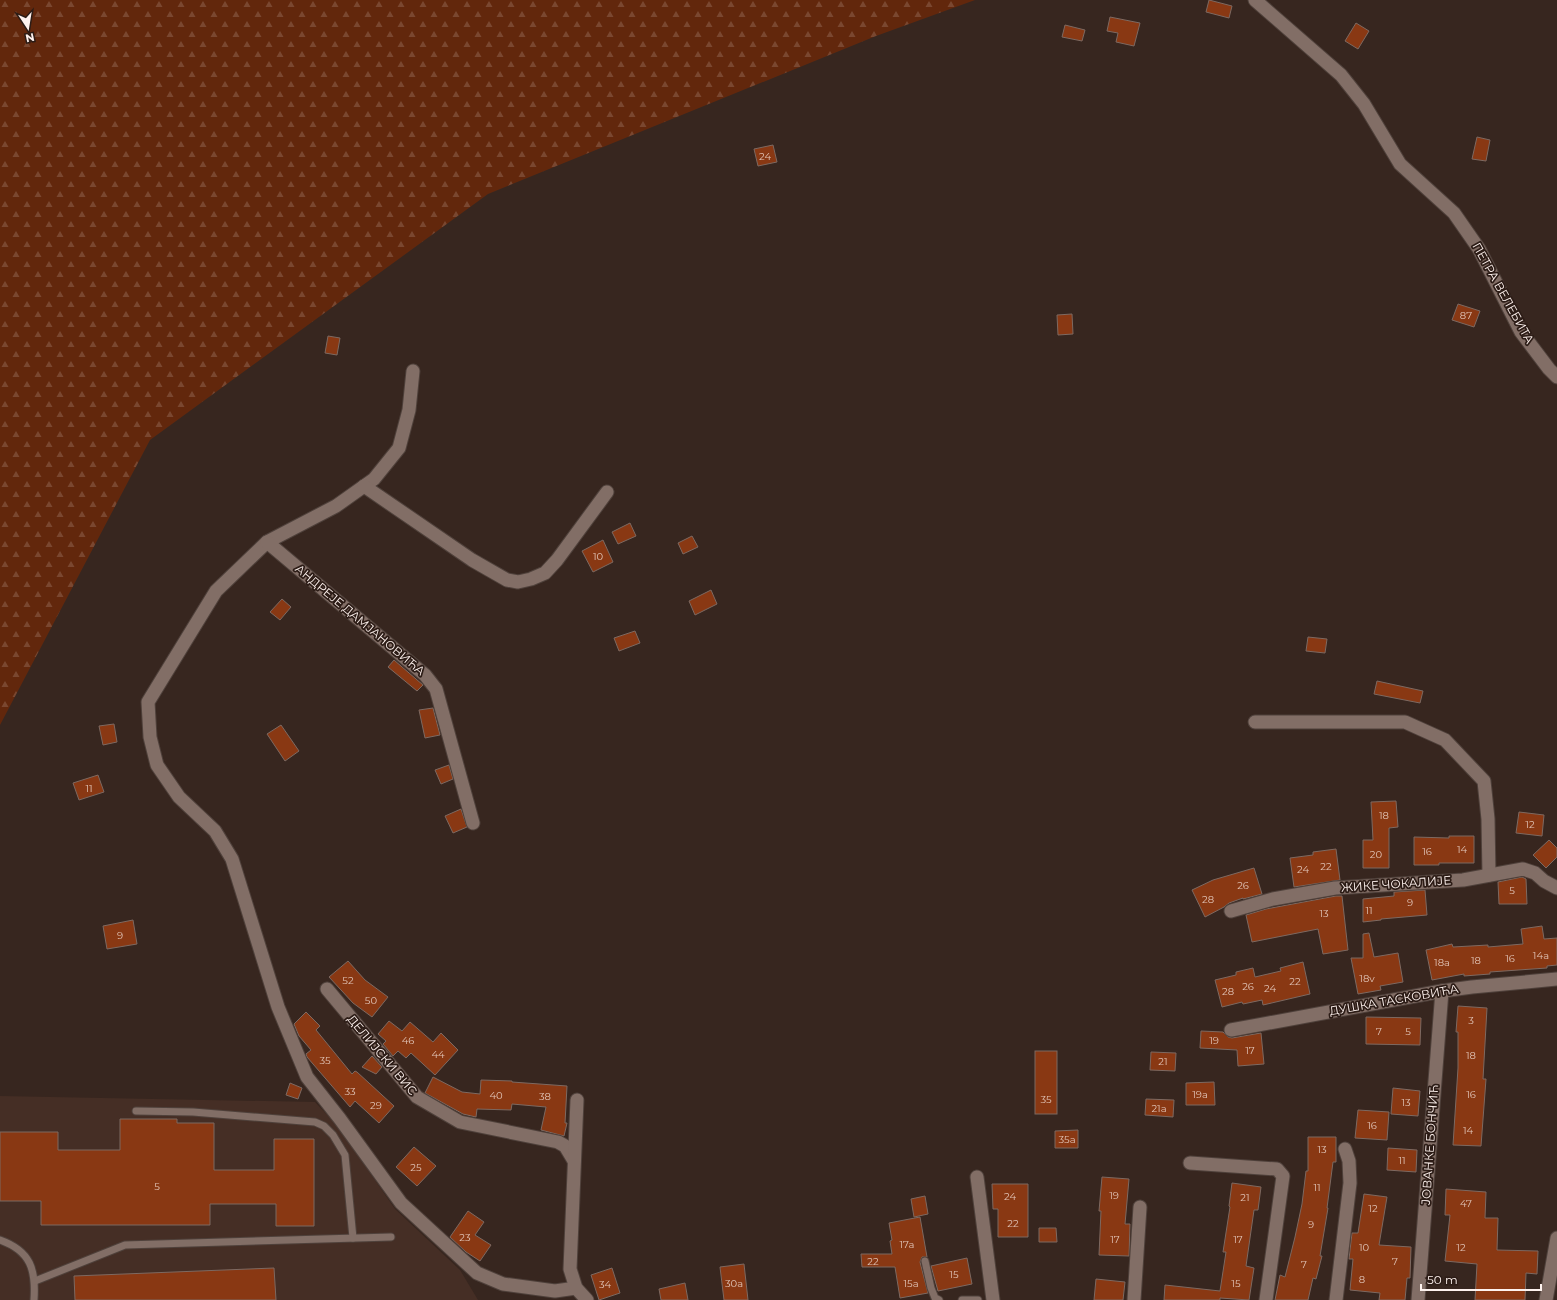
<svg xmlns="http://www.w3.org/2000/svg" width="1557" height="1300" font-family="Montserrat,sans-serif">
  <style>
    .built { fill: #452e25 }
    .forest { fill: url(#forest-firs) }
    .building { fill: #893813; stroke: #7d6961 }
    .lines { fill: none; stroke-linecap: round; stroke-linejoin: round }
    .service-casing { stroke: #4f413b; stroke-width: 9 }
    .minor-casing { stroke: #4f413b; stroke-width: 15 }
    .service { stroke: #826e66; stroke-width: 7 }
    .minor { stroke: #826e66; stroke-width: 13 }
    .labels { text-anchor: middle; stroke-width: 3.5; stroke-linejoin: round; paint-order: stroke }
    .number-label { font-size: 10px; fill: #e1c4b7 }
    .street-label { font-size: 12px; fill: #fef2ee; stroke: #2c1c16 }
  </style>
  <defs>
    <pattern id="forest-firs" width="22" height="20" patternUnits="userSpaceOnUse"><rect width="22" height="20" fill="#62270c"/><path d="M5 1l3.5 6h-7zM16 11l3.5 6h-7z" fill="#7a4730"/></pattern>
  </defs>
  <rect width="100%" height="100%" fill="#37261f"/>
  <!-- built -->
  <path class="built" d="M 0,1096 L 315,1102 L 337,1125 L 395,1209 L 460,1270 L 478,1300 L 0,1300 Z"/>
  <!-- forest -->
  <path class="forest" d="M 0,0 L 975,0 L 876,36 L 488,194 L 150,440 L 0,725 Z"/>
  <!-- building -->
  <g class="building">
    <path d="M 1209,0 L 1232,6 L 1229,18 L 1206,12 Z"/>
    <path d="M 1110,17 L 1140,23 L 1134,46 L 1116,42 L 1118,33 L 1107,31 Z"/>
    <path d="M 1356,23 L 1369,31 L 1358,49 L 1345,41 Z"/>
    <path d="M 1065,25 L 1085,30 L 1082,41 L 1062,37 Z"/>
    <path d="M 1477,137 L 1490,140 L 1486,161 L 1472,159 Z"/>
    <path d="M 773,145 L 777,162 L 758,166 L 754,149 Z"/>
    <path d="M 1458,304 L 1480,311 L 1474,327 L 1452,320 Z"/>
    <path d="M 1072,314 L 1073,334 L 1058,335 L 1057,315 Z"/>
    <path d="M 328,336 L 340,338 L 337,355 L 325,353 Z"/>
    <path d="M 630,523 L 636,536 L 618,544 L 612,532 Z"/>
    <path d="M 692,536 L 698,547 L 683,554 L 678,543 Z"/>
    <path d="M 603,540 L 613,562 L 593,572 L 582,551 Z"/>
    <path d="M 711,590 L 717,604 L 695,615 L 689,601 Z"/>
    <path d="M 282,599 L 291,607 L 280,620 L 270,612 Z"/>
    <path d="M 635,631 L 640,643 L 619,651 L 614,638 Z"/>
    <path d="M 1308,637 L 1327,639 L 1325,653 L 1306,651 Z"/>
    <path d="M 394,660 L 423,685 L 417,691 L 388,667 Z"/>
    <path d="M 1377,681 L 1423,691 L 1420,703 L 1374,694 Z"/>
    <path d="M 433,708 L 440,735 L 425,738 L 419,710 Z"/>
    <path d="M 114,724 L 117,742 L 103,745 L 99,726 Z"/>
    <path d="M 281,725 L 299,751 L 285,761 L 267,734 Z"/>
    <path d="M 449,765 L 453,779 L 441,784 L 435,770 Z"/>
    <path d="M 98,775 L 104,792 L 79,800 L 73,783 Z"/>
    <path d="M 1396,801 L 1398,827 L 1389,828 L 1389,868 L 1363,868 L 1363,840 L 1373,840 L 1371,802 Z"/>
    <path d="M 461,809 L 467,827 L 453,833 L 445,816 Z"/>
    <path d="M 1519,812 L 1544,815 L 1542,836 L 1516,833 Z"/>
    <path d="M 1449,836 L 1474,836 L 1474,863 L 1439,863 L 1439,865 L 1414,865 L 1414,837 L 1449,838 Z"/>
    <path d="M 1549,840 L 1557,848 L 1557,857 L 1546,868 L 1533,855 Z"/>
    <path d="M 1336,849 L 1340,880 L 1294,887 L 1290,858 L 1313,855 L 1313,852 Z"/>
    <path d="M 1254,868 L 1262,894 L 1243,899 L 1243,898 L 1229,903 L 1224,907 L 1205,917 L 1192,890 L 1213,880 Z"/>
    <path d="M 1522,877 L 1526,879 L 1527,904 L 1499,904 L 1498,882 Z"/>
    <path d="M 1425,890 L 1427,915 L 1381,919 L 1381,920 L 1363,922 L 1363,899 L 1394,896 L 1394,892 Z"/>
    <path d="M 1336,896 L 1342,896 L 1348,950 L 1323,954 L 1318,929 L 1252,942 L 1246,915 L 1266,909 Z"/>
    <path d="M 133,920 L 137,944 L 107,949 L 103,926 Z"/>
    <path d="M 1542,926 L 1544,939 L 1557,938 L 1557,965 L 1547,966 L 1547,968 L 1490,972 L 1490,974 L 1464,976 L 1464,974 L 1432,980 L 1426,950 L 1452,944 L 1453,947 L 1488,945 L 1488,947 L 1523,944 L 1521,929 Z"/>
    <path d="M 1369,933 L 1374,957 L 1398,953 L 1403,982 L 1380,986 L 1381,990 L 1358,994 L 1351,958 L 1363,958 L 1363,934 Z"/>
    <path d="M 348,961 L 365,980 L 388,997 L 372,1017 L 353,1003 L 329,977 Z"/>
    <path d="M 1303,962 L 1310,994 L 1263,1005 L 1262,1000 L 1243,1004 L 1242,1002 L 1222,1007 L 1215,980 L 1236,975 L 1236,972 L 1253,968 L 1255,977 L 1281,971 L 1280,968 Z"/>
    <path d="M 1458,1006 L 1487,1008 L 1483,1079 L 1486,1079 L 1481,1146 L 1453,1145 L 1458,1068 L 1458,1032 L 1456,1032 Z"/>
    <path d="M 306,1012 L 320,1026 L 316,1030 L 352,1074 L 355,1071 L 357,1072 L 394,1106 L 379,1123 L 355,1101 L 350,1107 L 307,1057 L 306,1054 L 311,1050 L 299,1036 L 294,1024 Z"/>
    <path d="M 1366,1017 L 1421,1018 L 1420,1045 L 1366,1044 Z"/>
    <path d="M 389,1021 L 402,1031 L 410,1022 L 433,1042 L 441,1033 L 458,1050 L 435,1075 L 411,1053 L 406,1058 L 398,1051 L 393,1056 L 383,1044 L 386,1041 L 378,1034 Z"/>
    <path d="M 1201,1031 L 1223,1032 L 1228,1037 L 1232,1038 L 1261,1033 L 1264,1064 L 1238,1066 L 1237,1050 L 1200,1048 Z"/>
    <rect x="1035" y="1051" width="22" height="63"/>
    <path d="M 1151,1052 L 1176,1053 L 1175,1071 L 1150,1070 Z"/>
    <path d="M 372,1056 L 382,1067 L 376,1074 L 362,1067 Z"/>
    <path d="M 433,1077 L 462,1092 L 480,1094 L 481,1080 L 512,1081 L 512,1082 L 567,1086 L 565,1123 L 567,1123 L 564,1136 L 541,1130 L 546,1107 L 512,1104 L 511,1110 L 477,1109 L 476,1117 L 463,1114 L 425,1093 Z"/>
    <path d="M 1214,1082 L 1215,1105 L 1186,1105 L 1186,1083 Z"/>
    <path d="M 290,1083 L 302,1088 L 298,1099 L 286,1095 Z"/>
    <path d="M 1393,1088 L 1420,1091 L 1418,1116 L 1391,1114 Z"/>
    <path d="M 1146,1099 L 1174,1100 L 1173,1117 L 1145,1115 Z"/>
    <path d="M 1358,1110 L 1389,1112 L 1387,1140 L 1355,1138 Z"/>
    <path d="M 120,1119 L 177,1119 L 177,1123 L 214,1123 L 214,1170 L 274,1170 L 274,1139 L 314,1139 L 314,1226 L 276,1226 L 276,1204 L 210,1204 L 210,1225 L 41,1225 L 41,1201 L 0,1201 L 0,1132 L 58,1132 L 58,1150 L 120,1150 Z"/>
    <path d="M 1078,1130 L 1078,1148 L 1055,1148 L 1055,1131 Z"/>
    <path d="M 1308,1137 L 1336,1137 L 1336,1162 L 1333,1162 L 1327,1208 L 1328,1208 L 1320,1256 L 1322,1256 L 1316,1279 L 1313,1278 L 1308,1300 L 1275,1300 L 1280,1275 L 1285,1277 L 1295,1237 L 1302,1204 L 1306,1171 L 1308,1171 Z"/>
    <path d="M 414,1147 L 436,1166 L 417,1186 L 396,1167 Z"/>
    <path d="M 1388,1148 L 1417,1150 L 1416,1172 L 1387,1170 Z"/>
    <path d="M 1102,1177 L 1129,1179 L 1125,1224 L 1130,1224 L 1129,1256 L 1099,1255 L 1101,1211 L 1099,1211 Z"/>
    <path d="M 1232,1183 L 1261,1187 L 1258,1210 L 1254,1210 L 1246,1266 L 1254,1268 L 1249,1300 L 1220,1298 L 1220,1300 L 1164,1300 L 1165,1285 L 1220,1291 L 1226,1252 L 1223,1252 L 1230,1207 L 1229,1206 Z"/>
    <path d="M 992,1184 L 1028,1184 L 1028,1237 L 998,1237 L 998,1209 L 993,1209 Z"/>
    <path d="M 1446,1189 L 1486,1192 L 1485,1218 L 1498,1218 L 1497,1250 L 1538,1251 L 1537,1274 L 1526,1273 L 1525,1300 L 1475,1300 L 1477,1264 L 1445,1261 L 1450,1215 L 1445,1215 Z"/>
    <path d="M 1364,1194 L 1387,1197 L 1379,1245 L 1411,1247 L 1410,1278 L 1407,1278 L 1405,1300 L 1379,1300 L 1380,1293 L 1350,1290 L 1353,1259 L 1349,1259 L 1352,1233 L 1358,1233 Z"/>
    <path d="M 925,1196 L 928,1214 L 914,1217 L 911,1199 Z"/>
    <path d="M 468,1211 L 484,1222 L 475,1235 L 491,1245 L 480,1261 L 466,1252 L 450,1237 Z"/>
    <path d="M 920,1217 L 927,1257 L 922,1257 L 920,1262 L 928,1293 L 900,1298 L 895,1267 L 862,1267 L 861,1254 L 892,1254 L 890,1241 L 892,1240 L 889,1223 Z"/>
    <path d="M 1039,1228 L 1056,1228 L 1057,1242 L 1039,1242 Z"/>
    <path d="M 967,1258 L 972,1284 L 938,1291 L 931,1266 Z"/>
    <path d="M 744,1264 L 748,1300 L 724,1300 L 720,1267 Z"/>
    <path d="M 274,1268 L 276,1300 L 75,1300 L 74,1276 Z"/>
    <path d="M 612,1268 L 620,1293 L 599,1300 L 591,1275 Z"/>
    <path d="M 1096,1279 L 1125,1282 L 1123,1300 L 1094,1300 Z"/>
    <path d="M 685,1283 L 688,1300 L 661,1300 L 659,1289 Z"/>
  </g>
  <g class="lines">
    <defs>
      <g id="service">
        <path d="M 136,1111 L 193,1112 L 315,1122 L 324,1126 L 333,1135 L 345,1155 L 353,1238"/>
        <path d="M 0,1240 C 31,1251 36,1270 34,1300"/>
        <path d="M 925,1261 L 931,1288 L 935,1298 L 939,1300"/>
        <path d="M 35,1281 L 125,1245 L 391,1237"/>
        <path d="M 962,1300 L 978,1300"/>
      </g>
      <g id="minor">
        <path d="M 1255,0 L 1341,75 L 1364,104 L 1400,164 L 1454,213 L 1479,249 L 1521,332 L 1549,369 L 1557,377"/>
        <path d="M 413,371 L 409,410 L 399,448 L 374,479 L 336,506 L 267,542 L 216,591 L 148,702 L 150,737 L 157,765 L 179,797 L 215,831 L 232,859 L 278,1007 L 307,1077 L 340,1119 L 401,1203 L 477,1273 L 503,1284 L 555,1291 L 576,1288"/>
        <path d="M 364,486 L 472,560 L 507,580 L 518,582 L 531,579 L 545,573 L 557,560 L 607,492"/>
        <path d="M 267,542 L 425,675 L 436,689 L 473,823"/>
        <path d="M 1255,722 L 1405,722 L 1445,740 L 1484,781 L 1488,819 L 1489,875"/>
        <path d="M 1231,911 L 1273,899 L 1335,888 L 1463,880 L 1523,869 L 1535,873 L 1544,881 L 1557,888"/>
        <path d="M 327,989 L 417,1097 L 460,1122 L 558,1142 L 565,1146 L 574,1161"/>
        <path d="M 1231,1030 L 1442,991 L 1472,987 L 1557,979"/>
        <path d="M 577,1100 L 570,1269 L 576,1288 L 587,1300"/>
        <path d="M 1190,1163 L 1277,1169 L 1283,1176 L 1266,1300"/>
        <path d="M 977,1177 L 993,1300"/>
        <path d="M 1134,1300 L 1140,1207"/>
        <path d="M 1336,1300 L 1350,1183 L 1349,1161 L 1345,1149"/>
        <path d="M 1418,1300 L 1442,991"/>
        <path d="M 1546,1300 L 1557,1238"/>
      </g>
    </defs>
    <!-- service casing -->
    <use href="#service" class="service-casing"/>
    <!-- minor casing -->
    <use href="#minor" class="minor-casing"/>
    <!-- service -->
    <use href="#service" class="service"/>
    <!-- minor -->
    <use href="#minor" class="minor"/>
  </g>
  <g class="labels">
    <!-- number labels -->
    <g class="number-label">
      <text x="765" y="160">24</text>
      <text x="1466" y="319">87</text>
      <text x="598" y="560">10</text>
      <text x="89" y="792">11</text>
      <text x="1384" y="819">18</text>
      <text x="1530" y="828">12</text>
      <text x="1462" y="853">14</text>
      <text x="1427" y="855">16</text>
      <text x="1376" y="858">20</text>
      <text x="1326" y="870">22</text>
      <text x="1303" y="873">24</text>
      <text x="1243" y="889">26</text>
      <text x="1512" y="894">5</text>
      <text x="1208" y="903">28</text>
      <text x="1410" y="906">9</text>
      <text x="1369" y="914">11</text>
      <text x="1324" y="917">13</text>
      <text x="120" y="939">9</text>
      <text x="1541" y="959">14a</text>
      <text x="1510" y="962">16</text>
      <text x="1476" y="964">18</text>
      <text x="1442" y="966">18a</text>
      <text x="1367" y="982">18v</text>
      <text x="348" y="984">52</text>
      <text x="1295" y="985">22</text>
      <text x="1248" y="990">26</text>
      <text x="1270" y="992">24</text>
      <text x="1228" y="995">28</text>
      <text x="371" y="1004">50</text>
      <text x="1471" y="1024">3</text>
      <text x="1379" y="1035">7</text>
      <text x="1408" y="1035">5</text>
      <text x="408" y="1044">46</text>
      <text x="1214" y="1044">19</text>
      <text x="1250" y="1054">17</text>
      <text x="438" y="1058">44</text>
      <text x="1471" y="1059">18</text>
      <text x="325" y="1064">35</text>
      <text x="1163" y="1065">21</text>
      <text x="350" y="1095">33</text>
      <text x="1200" y="1098">19a</text>
      <text x="1471" y="1098">16</text>
      <text x="496" y="1099">40</text>
      <text x="545" y="1100">38</text>
      <text x="1046" y="1103">35</text>
      <text x="1406" y="1106">13</text>
      <text x="376" y="1109">29</text>
      <text x="1159" y="1112">21a</text>
      <text x="1372" y="1129">16</text>
      <text x="1468" y="1134">14</text>
      <text x="1067" y="1143">35a</text>
      <text x="1322" y="1153">13</text>
      <text x="1402" y="1164">11</text>
      <text x="416" y="1171">25</text>
      <text x="157" y="1190">5</text>
      <text x="1317" y="1191">11</text>
      <text x="1114" y="1199">19</text>
      <text x="1010" y="1200">24</text>
      <text x="1245" y="1201">21</text>
      <text x="1466" y="1207">47</text>
      <text x="1373" y="1212">12</text>
      <text x="1013" y="1227">22</text>
      <text x="1311" y="1228">9</text>
      <text x="465" y="1241">23</text>
      <text x="1115" y="1243">17</text>
      <text x="1238" y="1243">17</text>
      <text x="907" y="1248">17a</text>
      <text x="1364" y="1251">10</text>
      <text x="1461" y="1251">12</text>
      <text x="873" y="1265">22</text>
      <text x="1395" y="1265">7</text>
      <text x="1304" y="1268">7</text>
      <text x="954" y="1278">15</text>
      <text x="1362" y="1283">8</text>
      <text x="734" y="1287">30a</text>
      <text x="911" y="1287">15a</text>
      <text x="1236" y="1287">15</text>
      <text x="605" y="1288">34</text>
    </g>
    <!-- street labels -->
    <g class="street-label">
      <text transform="translate(1503 293) rotate(61)" y="4">ПЕТРА ВЕЛЕБИТА</text>
      <text transform="translate(360 620) rotate(40)" y="4">АНДРЕЈЕ ДАМЈАНОВИЋА</text>
      <text transform="translate(1396 884) rotate(-4)" y="4">ЖИКЕ ЧОКАЛИЈЕ</text>
      <text transform="translate(1394 1000) rotate(-10)" y="4">ДУШКА ТАСКОВИЋА</text>
      <text transform="translate(382 1055) rotate(50)" y="4">ДЕЛИЈСКИ ВИС</text>
      <text transform="translate(1430 1145) rotate(-86)" y="4">ЈОВАНКЕ БОНЧИЋ</text>
    </g>
  </g>
  <!-- north arrow -->
  <g transform="translate(28 28) rotate(168)" stroke="#2c1c16" stroke-width="3" paint-order="stroke">
  <path d="M0-3L7 15L0 10L-7 15Z" fill="#fef2ee"/>
  <text y="-6" font-size="11" font-weight="bold" text-anchor="middle" fill="#fef2ee">N</text>
  </g>
  <!-- scale -->
  <path d="M1421 1284v6h120v-6" fill="none" stroke="#fef2ee" stroke-width="2"/>
  <text x="1427" y="1284" font-size="12" fill="#fef2ee" stroke="#2c1c16" stroke-width="3" paint-order="stroke">50 m</text>
</svg>
